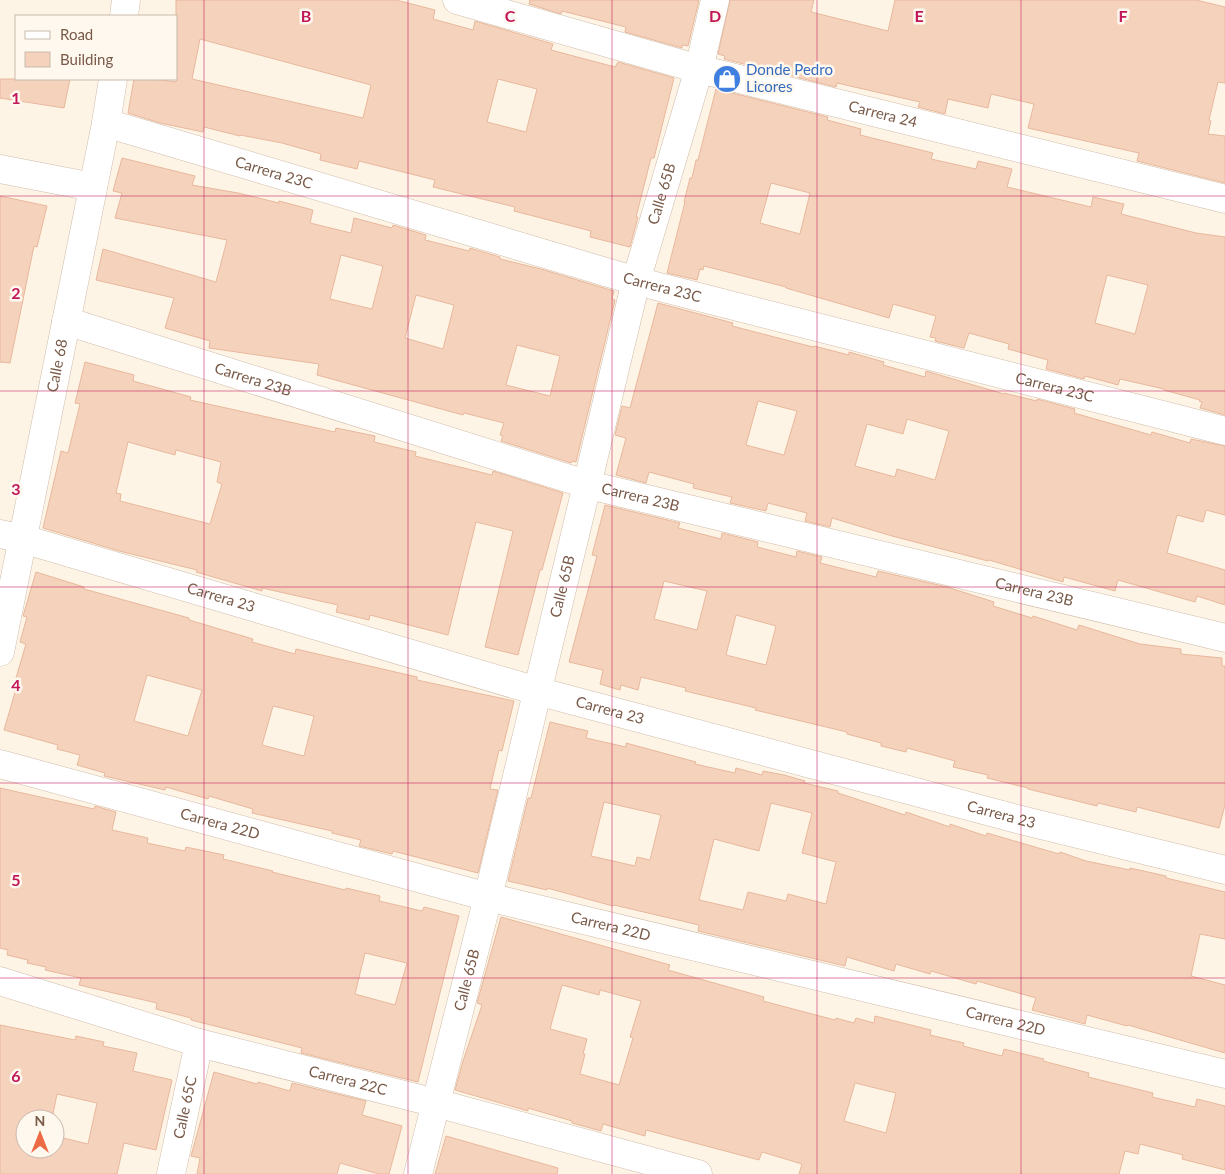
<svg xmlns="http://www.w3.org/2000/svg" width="1225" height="1174" font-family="Lato,sans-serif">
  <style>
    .building { fill: #f5d2bc; stroke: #e8b89c; fill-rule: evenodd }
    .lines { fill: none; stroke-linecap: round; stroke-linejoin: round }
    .minor-casing { stroke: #d0bcab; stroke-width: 29 }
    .minor { stroke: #fff; stroke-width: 28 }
    .grid { fill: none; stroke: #c2185b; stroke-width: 1; stroke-opacity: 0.55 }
    .labels { text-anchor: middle; stroke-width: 5; stroke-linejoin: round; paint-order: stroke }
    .shop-label { font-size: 15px; fill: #366cbe; stroke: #fff8ee; text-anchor: start }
    .street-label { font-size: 15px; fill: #795a49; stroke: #fff8ee }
    .grid-label { font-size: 16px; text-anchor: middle; font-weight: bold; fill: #c2185b; stroke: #fff8ee; stroke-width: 5; stroke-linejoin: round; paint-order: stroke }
  </style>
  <rect width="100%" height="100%" fill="#fef4e6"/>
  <!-- building -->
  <g class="building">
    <path d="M 176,0 L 396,0 L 435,10 L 433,19 L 473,30 L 475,21 L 553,44 L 551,50 L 615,67 L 618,62 L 674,78 L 654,158 L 651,158 L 636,217 L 638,217 L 630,247 L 590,237 L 591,231 L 514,211 L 515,207 L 433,187 L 435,180 L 359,161 L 357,169 L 320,160 L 321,154 L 282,143 L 240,135 L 240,136 L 204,127 L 203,132 L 160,123 L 128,113 L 134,79 L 154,79 L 176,82 ZM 200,39 L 371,85 L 363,118 L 192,79 ZM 498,79 L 537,89 L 526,132 L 487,122 Z"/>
    <path d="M 530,0 L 699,0 L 688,46 L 682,45 L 682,48 L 625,32 L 626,27 L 562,11 L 561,14 L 529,4 Z"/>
    <path d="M 730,0 L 814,0 L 811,12 L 888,31 L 895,0 L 1196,0 L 1225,7 L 1225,83 L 1218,82 L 1209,120 L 1211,121 L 1208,134 L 1225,136 L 1225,183 L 1137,161 L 1139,153 L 1028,128 L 1034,104 L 991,94 L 988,108 L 948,99 L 945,114 L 918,107 L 920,102 L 837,83 L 836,87 L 724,59 L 725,56 L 718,54 Z"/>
    <path d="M 0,79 L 70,79 L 64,108 L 0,98 Z"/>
    <path d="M 716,89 L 828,117 L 827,120 L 861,129 L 860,135 L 933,153 L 931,159 L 976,169 L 978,161 L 1012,169 L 1007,187 L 1091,207 L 1093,197 L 1124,204 L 1121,214 L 1196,233 L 1225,237 L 1225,415 L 1200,408 L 1202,402 L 1199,401 L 1200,400 L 1164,390 L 1164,389 L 1120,379 L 1118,385 L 1085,376 L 1084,379 L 1046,369 L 1048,360 L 1008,349 L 1009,344 L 969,333 L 964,348 L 935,341 L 936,338 L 930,337 L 936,316 L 893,304 L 889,318 L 786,288 L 786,287 L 704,266 L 703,270 L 700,269 L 697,280 L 667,273 L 685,202 L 684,202 L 690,178 L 692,178 L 696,160 L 698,160 ZM 771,183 L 810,193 L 800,234 L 760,223 ZM 1107,275 L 1148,285 L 1135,334 L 1095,323 Z"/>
    <path d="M 122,158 L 195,176 L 192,185 L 238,193 L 279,203 L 279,201 L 313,210 L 310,223 L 351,233 L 354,218 L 392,228 L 393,225 L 426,235 L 425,240 L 469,251 L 470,248 L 500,257 L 500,259 L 541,269 L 614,291 L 612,299 L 615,300 L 576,462 L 572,461 L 571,463 L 501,441 L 503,436 L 500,435 L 504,423 L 464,413 L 463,415 L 317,375 L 319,364 L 209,348 L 210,341 L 165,328 L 174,298 L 96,280 L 103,249 L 216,282 L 227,240 L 115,218 L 122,193 L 113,191 ZM 341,255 L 383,266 L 372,309 L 330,299 ZM 416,295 L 454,305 L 443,349 L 405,338 ZM 517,345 L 560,356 L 550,396 L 506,385 Z"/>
    <path d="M 0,196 L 47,206 L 37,247 L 34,246 L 10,363 L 0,362 Z"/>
    <path d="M 658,303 L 733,323 L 732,326 L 813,347 L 814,346 L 849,355 L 849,352 L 884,362 L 883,365 L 925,377 L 926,371 L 1004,394 L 1004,393 L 1037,401 L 1037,399 L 1075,409 L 1074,413 L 1151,435 L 1152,432 L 1190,443 L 1191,439 L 1225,446 L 1225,515 L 1206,510 L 1203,522 L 1177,515 L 1167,553 L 1225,570 L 1225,605 L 1197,596 L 1195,602 L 1118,580 L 1115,591 L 1064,577 L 1063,582 L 989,560 L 988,561 L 892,536 L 832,518 L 830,527 L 805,521 L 807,513 L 768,503 L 766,511 L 730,503 L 732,497 L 693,488 L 694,484 L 649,472 L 646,483 L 616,475 L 626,438 L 615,435 L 622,406 L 630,408 ZM 758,401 L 797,411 L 784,455 L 746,445 ZM 907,419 L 949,431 L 935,480 L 897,469 L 895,477 L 855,466 L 867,424 L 903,434 Z"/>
    <path d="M 85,362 L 134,375 L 133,381 L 191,397 L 190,400 L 335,432 L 336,428 L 375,436 L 374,442 L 416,452 L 415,456 L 492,475 L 493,471 L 563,493 L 542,570 L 540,570 L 518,655 L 485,647 L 513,531 L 476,522 L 448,635 L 370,615 L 369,620 L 336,612 L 338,605 L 262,588 L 262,591 L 196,572 L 197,570 L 119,551 L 43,528 L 61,451 L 68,453 L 80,404 L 75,403 ZM 128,442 L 175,455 L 176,450 L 221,462 L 217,482 L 222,484 L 210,524 L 120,501 L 121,494 L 116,493 Z"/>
    <path d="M 605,505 L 680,523 L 678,528 L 721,539 L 722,533 L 758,542 L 757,547 L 796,557 L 797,551 L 822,557 L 820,563 L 876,577 L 878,571 L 947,587 L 994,602 L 993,606 L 1032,618 L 1033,616 L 1077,630 L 1079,625 L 1140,644 L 1181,649 L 1181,654 L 1222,658 L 1222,666 L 1225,666 L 1225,805 L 1219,828 L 1137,807 L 1136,812 L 1098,803 L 1097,806 L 1028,789 L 1028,788 L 987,778 L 988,775 L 953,767 L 955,761 L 907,748 L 906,752 L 881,746 L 881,743 L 847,734 L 847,732 L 755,710 L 756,708 L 685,691 L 686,688 L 641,677 L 638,690 L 621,685 L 620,690 L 600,684 L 603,670 L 569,662 L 597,556 L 592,555 ZM 664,581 L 707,591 L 697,630 L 654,619 ZM 736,615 L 776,626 L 766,665 L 726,655 Z"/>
    <path d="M 36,572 L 84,587 L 84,589 L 189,618 L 189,620 L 253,639 L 252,642 L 295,654 L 296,649 L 417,677 L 417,680 L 514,701 L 502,751 L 499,750 L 490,789 L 498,790 L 478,873 L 393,851 L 392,854 L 359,846 L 361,840 L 332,833 L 332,831 L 252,813 L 253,809 L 209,796 L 208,799 L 166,787 L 165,790 L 104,776 L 105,773 L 77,765 L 80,755 L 57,749 L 58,745 L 4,730 L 16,689 L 13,688 L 26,644 L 20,642 L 27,617 L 23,616 ZM 147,675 L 202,690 L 188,736 L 134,721 ZM 273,706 L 314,716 L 304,756 L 262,745 Z"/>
    <path d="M 550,722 L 588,731 L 586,738 L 626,747 L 626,743 L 696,762 L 695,764 L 735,773 L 736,768 L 762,775 L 763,771 L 784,775 L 805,781 L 804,783 L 838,791 L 838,793 L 905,815 L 906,812 L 950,827 L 950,824 L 986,836 L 987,833 L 1059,854 L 1060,852 L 1086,861 L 1130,870 L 1130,868 L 1166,876 L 1166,878 L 1225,892 L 1225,939 L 1200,934 L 1191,976 L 1225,985 L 1225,1053 L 1128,1025 L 1127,1026 L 1087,1015 L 1085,1024 L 1032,1010 L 1036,998 L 977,981 L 976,984 L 931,971 L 930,974 L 896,964 L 894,971 L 847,957 L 845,966 L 698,931 L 699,925 L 614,905 L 613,906 L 547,888 L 547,890 L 508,881 L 528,798 L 531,798 ZM 604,802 L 661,815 L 650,860 L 637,857 L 635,866 L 591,856 ZM 771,803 L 812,813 L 802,853 L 836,862 L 826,904 L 788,894 L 786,901 L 748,892 L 743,910 L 699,900 L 714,839 L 759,851 Z"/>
    <path d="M 0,788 L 94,809 L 95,806 L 116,812 L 112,830 L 148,838 L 147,843 L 185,851 L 186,847 L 224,855 L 223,859 L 273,871 L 272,872 L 345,890 L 346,888 L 380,896 L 379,901 L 422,911 L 424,907 L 459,916 L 418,1082 L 301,1053 L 302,1048 L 191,1020 L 191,1018 L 156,1009 L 157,1003 L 79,985 L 81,978 L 45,970 L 46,967 L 27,963 L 28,960 L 7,955 L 8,950 L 0,948 ZM 365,953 L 407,963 L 395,1005 L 355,994 Z"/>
    <path d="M 501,917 L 670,965 L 668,970 L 764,997 L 763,1001 L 835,1020 L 836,1018 L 854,1023 L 856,1018 L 874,1023 L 875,1016 L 931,1030 L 930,1035 L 964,1043 L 963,1046 L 1002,1056 L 1004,1049 L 1044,1059 L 1043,1061 L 1089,1073 L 1088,1077 L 1153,1093 L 1152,1097 L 1195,1107 L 1197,1099 L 1225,1106 L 1225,1170 L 1182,1159 L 1183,1155 L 1140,1144 L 1138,1154 L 1125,1151 L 1119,1174 L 799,1174 L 802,1164 L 762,1152 L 759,1160 L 646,1130 L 645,1136 L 603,1124 L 601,1131 L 572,1123 L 572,1121 L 528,1108 L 528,1111 L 455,1090 L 463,1061 L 482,1005 L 477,1003 ZM 562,985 L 599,995 L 600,990 L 641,1001 L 630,1037 L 633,1038 L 619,1085 L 580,1074 L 585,1054 L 583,1054 L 587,1039 L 550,1029 ZM 855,1083 L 896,1093 L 886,1133 L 844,1121 Z"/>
    <path d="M 0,1025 L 75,1040 L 76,1036 L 104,1042 L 103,1046 L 137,1053 L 133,1071 L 172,1080 L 156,1150 L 124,1143 L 117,1174 L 0,1174 ZM 57,1094 L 97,1103 L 88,1144 L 55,1136 L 55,1149 L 25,1149 L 25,1119 L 52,1119 Z"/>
    <path d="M 214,1072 L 257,1084 L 258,1082 L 290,1091 L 292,1083 L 366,1101 L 362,1115 L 402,1126 L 389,1174 L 379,1174 L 340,1163 L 337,1174 L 197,1174 L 200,1158 L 191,1156 Z"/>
    <path d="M 446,1136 L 558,1168 L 557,1174 L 435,1174 Z"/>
  </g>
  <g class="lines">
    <defs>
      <g id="minor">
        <path id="s1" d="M 457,0 L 699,69 L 1225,199"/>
        <path d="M 124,16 L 126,0"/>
        <path id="s2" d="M 106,123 L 636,281 L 1225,431"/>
        <path d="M 0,169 L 93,187"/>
        <path id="s3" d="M 66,321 L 589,485 L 1225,638"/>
        <path id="s4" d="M 0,534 L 23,539 L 537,691 L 1017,819 L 1225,870"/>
        <path id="s5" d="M 0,652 L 106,123 L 113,79"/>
        <path id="s6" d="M 0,764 L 488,897 L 1225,1074"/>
        <path id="s7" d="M 0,981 L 199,1043 L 436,1103 L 698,1174"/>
        <path id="s8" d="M 171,1174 L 199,1043"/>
        <path id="s9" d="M 418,1174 L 488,897 L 636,281 L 699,69 L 715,0"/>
      </g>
    </defs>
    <!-- minor casing -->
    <use href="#minor" class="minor-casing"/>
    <!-- minor -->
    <use href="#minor" class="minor"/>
  </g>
  <!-- grid -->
  <path class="grid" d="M 204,0 L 204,1174M 408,0 L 408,1174M 612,0 L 612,1174M 817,0 L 817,1174M 1021,0 L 1021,1174M 0,196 L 1225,196M 0,391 L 1225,391M 0,587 L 1225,587M 0,783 L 1225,783M 0,978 L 1225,978"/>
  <!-- icons -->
  <defs>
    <symbol id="shop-disc" viewBox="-11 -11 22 22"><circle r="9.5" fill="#3f7fe0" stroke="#fff8ee"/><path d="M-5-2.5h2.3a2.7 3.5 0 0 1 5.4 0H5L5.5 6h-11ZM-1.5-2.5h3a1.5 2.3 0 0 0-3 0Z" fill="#fff"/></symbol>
  </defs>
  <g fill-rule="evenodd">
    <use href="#shop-disc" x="711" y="63" width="32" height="32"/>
  </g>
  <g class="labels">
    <!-- shop labels -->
    <g class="shop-label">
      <text x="746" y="75">Donde Pedro<tspan x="746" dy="17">Licores</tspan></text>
    </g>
    <!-- street labels -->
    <g class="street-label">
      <text dy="5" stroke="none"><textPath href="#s1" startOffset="441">Carrera 24</textPath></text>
      <text dy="5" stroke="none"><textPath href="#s2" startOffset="175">Carrera 23C</textPath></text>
      <text dy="5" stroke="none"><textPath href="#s9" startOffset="1010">Calle 65B</textPath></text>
      <text dy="5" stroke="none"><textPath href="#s2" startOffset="580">Carrera 23C</textPath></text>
      <text dy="5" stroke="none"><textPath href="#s5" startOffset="292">Calle 68</textPath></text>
      <text dy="5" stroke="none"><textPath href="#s3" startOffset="196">Carrera 23B</textPath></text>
      <text dy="5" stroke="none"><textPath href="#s2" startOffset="985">Carrera 23C</textPath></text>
      <text dy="5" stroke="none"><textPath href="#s3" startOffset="601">Carrera 23B</textPath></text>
      <text dy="5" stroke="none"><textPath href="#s9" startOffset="605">Calle 65B</textPath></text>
      <text dy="5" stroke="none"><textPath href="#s3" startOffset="1006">Carrera 23B</textPath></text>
      <text dy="5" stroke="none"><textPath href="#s4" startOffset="230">Carrera 23</textPath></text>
      <text dy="5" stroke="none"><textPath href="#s4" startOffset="635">Carrera 23</textPath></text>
      <text dy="5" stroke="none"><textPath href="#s4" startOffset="1040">Carrera 23</textPath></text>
      <text dy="5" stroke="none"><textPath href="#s6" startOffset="228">Carrera 22D</textPath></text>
      <text dy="5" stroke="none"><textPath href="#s6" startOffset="632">Carrera 22D</textPath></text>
      <text dy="5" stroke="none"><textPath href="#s9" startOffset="200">Calle 65B</textPath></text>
      <text dy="5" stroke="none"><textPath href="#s6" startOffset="1038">Carrera 22D</textPath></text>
      <text dy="5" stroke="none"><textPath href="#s7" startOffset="362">Carrera 22C</textPath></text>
      <text dy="5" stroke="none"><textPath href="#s8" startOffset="68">Calle 65C</textPath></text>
    </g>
  </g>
  <g class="grid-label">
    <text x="306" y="22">B</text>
    <text x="510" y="22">C</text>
    <text x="715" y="22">D</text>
    <text x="919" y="22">E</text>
    <text x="1123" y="22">F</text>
    <text x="16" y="104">1</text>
    <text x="16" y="299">2</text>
    <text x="16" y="495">3</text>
    <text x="16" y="691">4</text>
    <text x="16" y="886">5</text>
    <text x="16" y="1082">6</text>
  </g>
  <!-- legend -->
  <rect x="15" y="15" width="162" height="65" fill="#fff8ee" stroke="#c9b9ac"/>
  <rect x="25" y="31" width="25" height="8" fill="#ffffff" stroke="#c9b9ac"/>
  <text x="60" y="40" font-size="15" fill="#795a49">Road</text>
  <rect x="25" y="52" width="25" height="15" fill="#f5d2bc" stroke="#c9b9ac"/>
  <text x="60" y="65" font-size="15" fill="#795a49">Building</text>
  <!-- north arrow -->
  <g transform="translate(40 1134)"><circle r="24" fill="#fff8ee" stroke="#c9b9ac"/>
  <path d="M0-4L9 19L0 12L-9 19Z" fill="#ee6a45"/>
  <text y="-8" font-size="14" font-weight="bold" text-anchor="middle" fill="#795a49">N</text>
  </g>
</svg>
